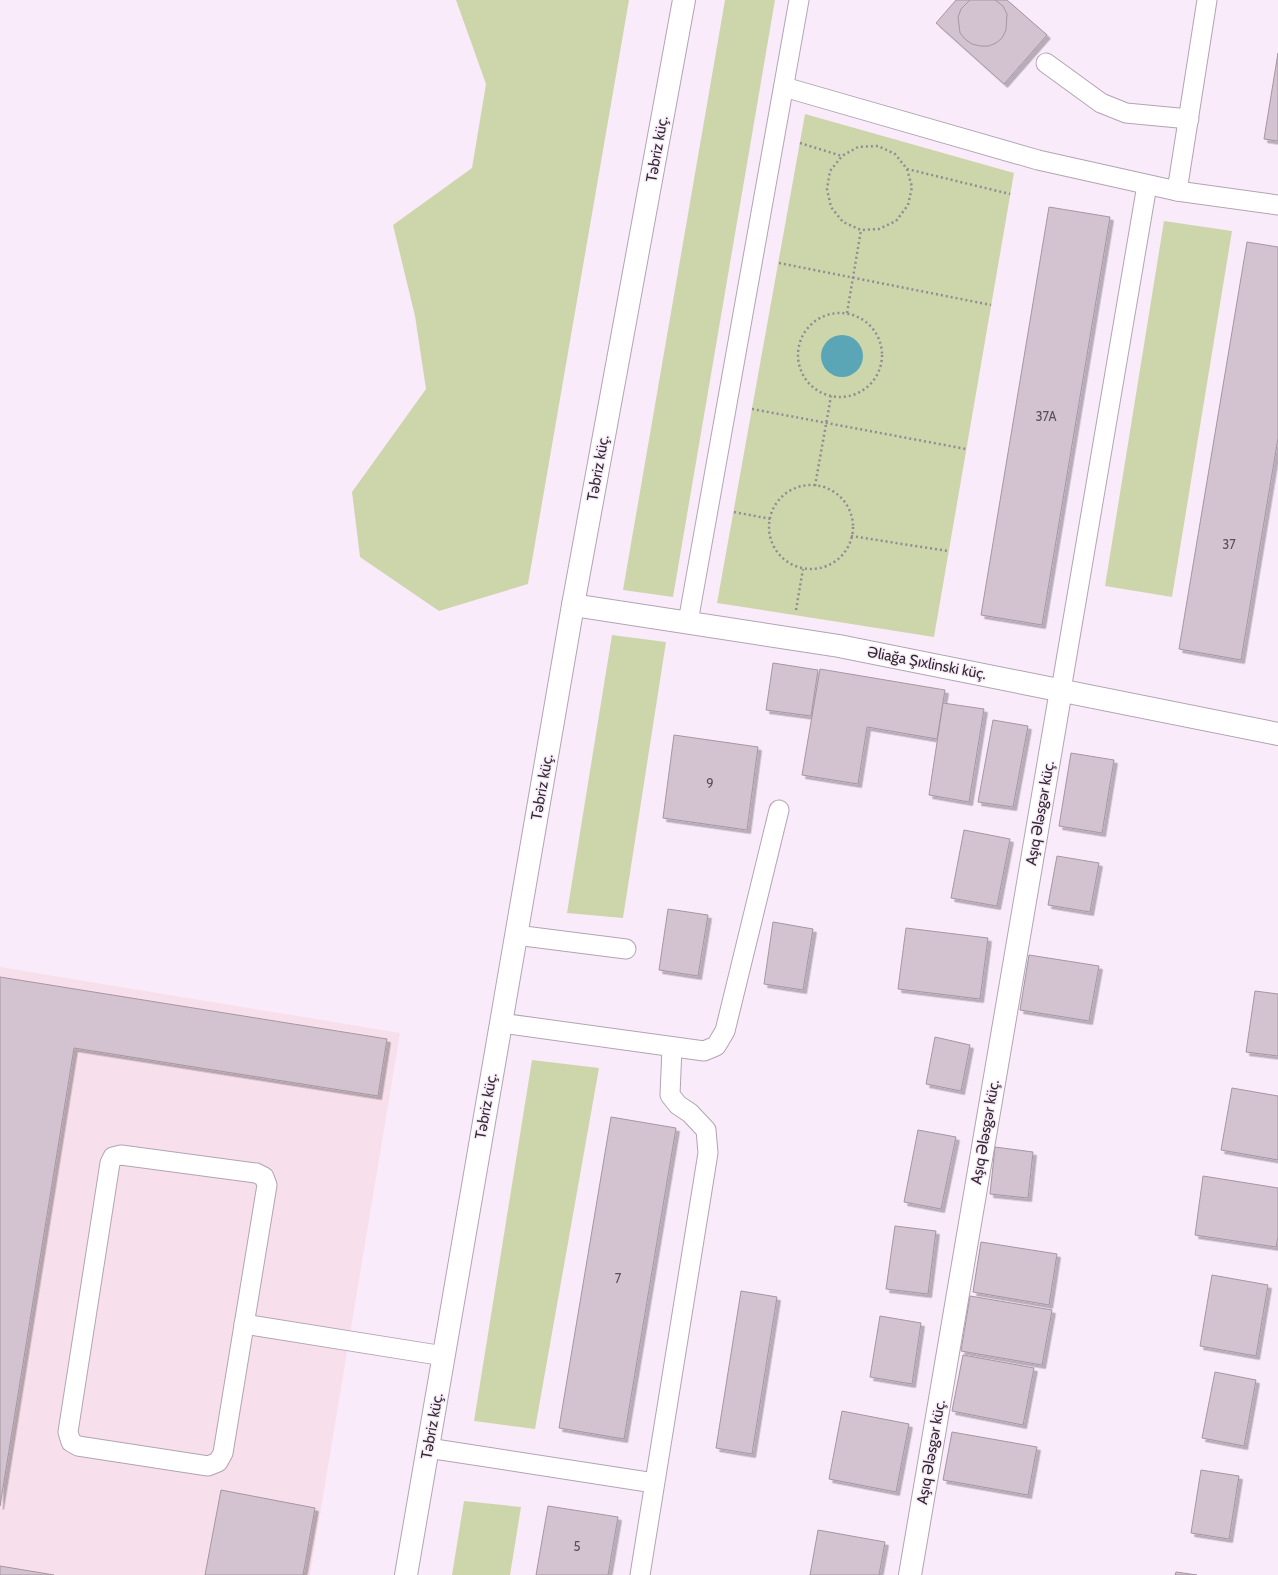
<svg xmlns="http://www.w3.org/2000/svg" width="1278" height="1575" font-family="Cabin,sans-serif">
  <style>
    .industrial { fill: #f7dfeb }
    .green { fill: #cdd6ab }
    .water { fill: #5ba6b6 }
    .building { fill: #d3c2cf; stroke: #a696a2; filter: url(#shadow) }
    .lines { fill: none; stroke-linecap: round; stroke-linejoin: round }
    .lane-casing { stroke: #b2a4b3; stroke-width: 21 }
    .street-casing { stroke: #b2a4b3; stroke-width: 24 }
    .secondary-casing { stroke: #b2a4b3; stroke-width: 24 }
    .path { stroke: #948a95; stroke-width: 2.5; stroke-dasharray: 2 3; stroke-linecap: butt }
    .lane { stroke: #fff; stroke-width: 19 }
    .street { stroke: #fff; stroke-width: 22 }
    .secondary { stroke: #fff; stroke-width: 22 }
    .labels { text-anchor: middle; stroke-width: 3; stroke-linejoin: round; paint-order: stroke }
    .number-label { font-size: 13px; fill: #595158 }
    .street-label { font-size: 15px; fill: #302b30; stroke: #faebfb }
  </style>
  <defs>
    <filter id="shadow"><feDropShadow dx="3.5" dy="3.5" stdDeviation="0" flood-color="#0004"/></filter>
  </defs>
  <rect width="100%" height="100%" fill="#faebfb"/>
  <!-- industrial -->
  <path class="industrial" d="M 0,967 L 400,1033 L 310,1575 L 0,1575 Z"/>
  <!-- green -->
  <g class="green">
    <path d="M 456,0 L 629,0 L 528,584 L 439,611 L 360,557 L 352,492 L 426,389 L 415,316 L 393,225 L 472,168 L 486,84 Z"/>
    <path d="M 725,0 L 775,0 L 673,597 L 623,590 Z"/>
    <path d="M 805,114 L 1014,173 L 934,637 L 717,603 Z"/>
    <path d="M 1164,221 L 1232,231 L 1172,597 L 1105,586 Z"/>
    <path d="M 612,635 L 666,642 L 623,918 L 567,913 Z"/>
    <path d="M 532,1060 L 599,1068 L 535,1429 L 474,1421 Z"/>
    <path d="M 464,1501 L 521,1507 L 510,1575 L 452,1575 Z"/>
  </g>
  <!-- water -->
  <circle class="water" cx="842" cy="356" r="21"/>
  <!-- building -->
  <g class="building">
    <path d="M 956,0 L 1007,0 L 1047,35 L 1004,84 L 936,23 Z"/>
    <path d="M 970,0 L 995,0 L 1003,6 L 1007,14 L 1006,30 L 1002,38 L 996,43 L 989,46 L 980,46 L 972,44 L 966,40 L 960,33 L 958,17 L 961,9 Z"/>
    <path d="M 1278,53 L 1278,141 L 1264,139 Z"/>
    <path d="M 1049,207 L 1110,217 L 1042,625 L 981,615 Z"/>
    <path d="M 1247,242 L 1278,247 L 1278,438 L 1241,660 L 1179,649 Z"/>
    <path d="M 773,663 L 818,670 L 811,716 L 766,710 Z"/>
    <path d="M 820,669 L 945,690 L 937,739 L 867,727 L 858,784 L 802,775 Z"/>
    <path d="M 943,703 L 984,709 L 969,802 L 929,795 Z"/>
    <path d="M 993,720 L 1028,726 L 1013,807 L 978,802 Z"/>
    <path d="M 674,735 L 758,747 L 747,830 L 663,818 Z"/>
    <path d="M 1071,753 L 1114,760 L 1102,833 L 1059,826 Z"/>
    <path d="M 964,830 L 1010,839 L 997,906 L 951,898 Z"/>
    <path d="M 1057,856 L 1099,863 L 1090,912 L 1048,905 Z"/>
    <path d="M 668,909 L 708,915 L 698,976 L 659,970 Z"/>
    <path d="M 773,922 L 813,929 L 803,990 L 764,984 Z"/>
    <path d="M 906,928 L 988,938 L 980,999 L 898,989 Z"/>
    <path d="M 1029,955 L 1099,966 L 1089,1021 L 1020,1010 Z"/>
    <path d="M 0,977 L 387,1039 L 378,1096 L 74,1048 L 0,1506 Z"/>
    <path d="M 1255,991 L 1278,994 L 1278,1056 L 1246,1052 Z"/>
    <path d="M 935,1037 L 970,1045 L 961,1091 L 926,1084 Z"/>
    <path d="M 1232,1088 L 1278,1096 L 1278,1160 L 1221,1150 Z"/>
    <path d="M 611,1117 L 676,1128 L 624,1439 L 559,1428 Z"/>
    <path d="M 918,1130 L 956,1137 L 941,1209 L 904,1202 Z"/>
    <path d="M 995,1147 L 1033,1152 L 1028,1198 L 990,1194 Z"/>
    <path d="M 1203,1176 L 1278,1188 L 1278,1237 L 1276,1247 L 1195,1235 Z"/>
    <path d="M 895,1226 L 936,1231 L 928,1294 L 886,1289 Z"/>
    <path d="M 981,1242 L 1057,1254 L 1049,1305 L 973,1292 Z"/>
    <path d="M 1212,1275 L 1268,1285 L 1256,1356 L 1200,1346 Z"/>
    <path d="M 741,1291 L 777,1297 L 752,1454 L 716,1448 Z"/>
    <path d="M 970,1296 L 1052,1310 L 1042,1365 L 961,1351 Z"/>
    <path d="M 880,1316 L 921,1323 L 912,1384 L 870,1377 Z"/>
    <path d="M 963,1355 L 1034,1368 L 1023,1425 L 952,1411 Z"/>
    <path d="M 1215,1372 L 1256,1380 L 1244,1446 L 1202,1438 Z"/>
    <path d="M 842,1411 L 909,1424 L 896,1492 L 829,1479 Z"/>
    <path d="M 952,1432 L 1037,1447 L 1028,1495 L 943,1480 Z"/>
    <path d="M 1201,1470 L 1239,1476 L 1229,1539 L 1191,1533 Z"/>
    <path d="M 221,1490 L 315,1508 L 303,1575 L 205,1575 Z"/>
    <path d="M 548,1506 L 618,1517 L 608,1575 L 536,1575 Z"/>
    <path d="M 818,1530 L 885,1542 L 879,1575 L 810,1575 Z"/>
    <path d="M 0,1566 L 54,1575 L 0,1575 Z"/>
    <path d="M 1176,1572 L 1197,1575 L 1175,1575 Z"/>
  </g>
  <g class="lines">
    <defs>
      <g id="lane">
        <path d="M 1046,63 L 1101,103 L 1126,113 L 1189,119"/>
        <path d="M 784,87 L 1038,160 L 1177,191 L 1278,205"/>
        <path d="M 1177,191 L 1207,0"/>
        <path d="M 688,622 L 799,0"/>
        <path d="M 1061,690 L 1147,185"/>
        <path d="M 516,935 L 626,949"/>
        <path d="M 501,1023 L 704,1051 L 716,1046 L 725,1031 L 779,810"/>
        <path d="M 121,1155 L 256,1173 L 264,1177 L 267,1185 L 223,1453 L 218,1462 L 208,1466 L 78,1446 L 71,1442 L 68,1432 L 110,1163 L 113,1157 Z"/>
        <path d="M 244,1324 L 444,1356"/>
        <path d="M 428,1448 L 654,1483"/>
        <path d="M 640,1575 L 708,1153 L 706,1130 L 690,1113 L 678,1105 L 670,1095 L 672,1047"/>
      </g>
      <g id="street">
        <path d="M 573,605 L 839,646 L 1278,734"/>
        <path d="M 910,1575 L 1061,690"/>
      </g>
      <path id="secondary" d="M 406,1575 L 573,605 L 684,0"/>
    </defs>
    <!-- lane casing -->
    <use href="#lane" class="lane-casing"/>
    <!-- street casing -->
    <use href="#street" class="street-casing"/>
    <!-- secondary casing -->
    <use href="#secondary" class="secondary-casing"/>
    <!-- path -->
    <g class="path">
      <path d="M 800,143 L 842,156"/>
      <path d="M 907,169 L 912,187 L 908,205 L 896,221 L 879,229 L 861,230 L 843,222 L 831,207 L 827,189 L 830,171 L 842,156 L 858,147 L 878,146 L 895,154 L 907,169 L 1010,194"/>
      <path d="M 779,263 L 991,305"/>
      <path d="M 847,313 L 861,230"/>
      <circle cx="840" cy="355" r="42"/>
      <path d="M 752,409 L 966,449"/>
      <circle cx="811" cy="527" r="42"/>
      <path d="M 815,486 L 831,396"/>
      <path d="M 734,512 L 771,519"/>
      <path d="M 851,536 L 948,551"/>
      <path d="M 796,610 L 803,569"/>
    </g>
    <!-- lane -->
    <use href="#lane" class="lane"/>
    <!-- street -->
    <use href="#street" class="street"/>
    <!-- secondary -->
    <use href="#secondary" class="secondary"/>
  </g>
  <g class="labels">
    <!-- number labels -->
    <g class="number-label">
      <text x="1046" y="421">37A</text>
      <text x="1229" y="549">37</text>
      <text x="710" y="788">9</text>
      <text x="618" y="1283">7</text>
      <text x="577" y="1551">5</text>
    </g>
    <!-- street labels -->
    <g class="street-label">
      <text transform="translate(657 149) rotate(-80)" y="5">Təbriz küç.</text>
      <text transform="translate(598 468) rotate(-80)" y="5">Təbriz küç.</text>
      <text transform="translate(927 663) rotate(11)" y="5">Əliağa Şıxlinski küç.</text>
      <text transform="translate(542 787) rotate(-80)" y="5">Təbriz küç.</text>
      <text transform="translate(1040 813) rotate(-80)" y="5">Aşıq Ələsgər küç.</text>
      <text transform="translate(486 1106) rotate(-80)" y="5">Təbriz küç.</text>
      <text transform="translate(985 1132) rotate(-80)" y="5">Aşıq Ələsgər küç.</text>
      <text transform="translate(432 1426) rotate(-80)" y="5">Təbriz küç.</text>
      <text transform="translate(931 1452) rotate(-80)" y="5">Aşıq Ələsgər küç.</text>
    </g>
  </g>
</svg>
